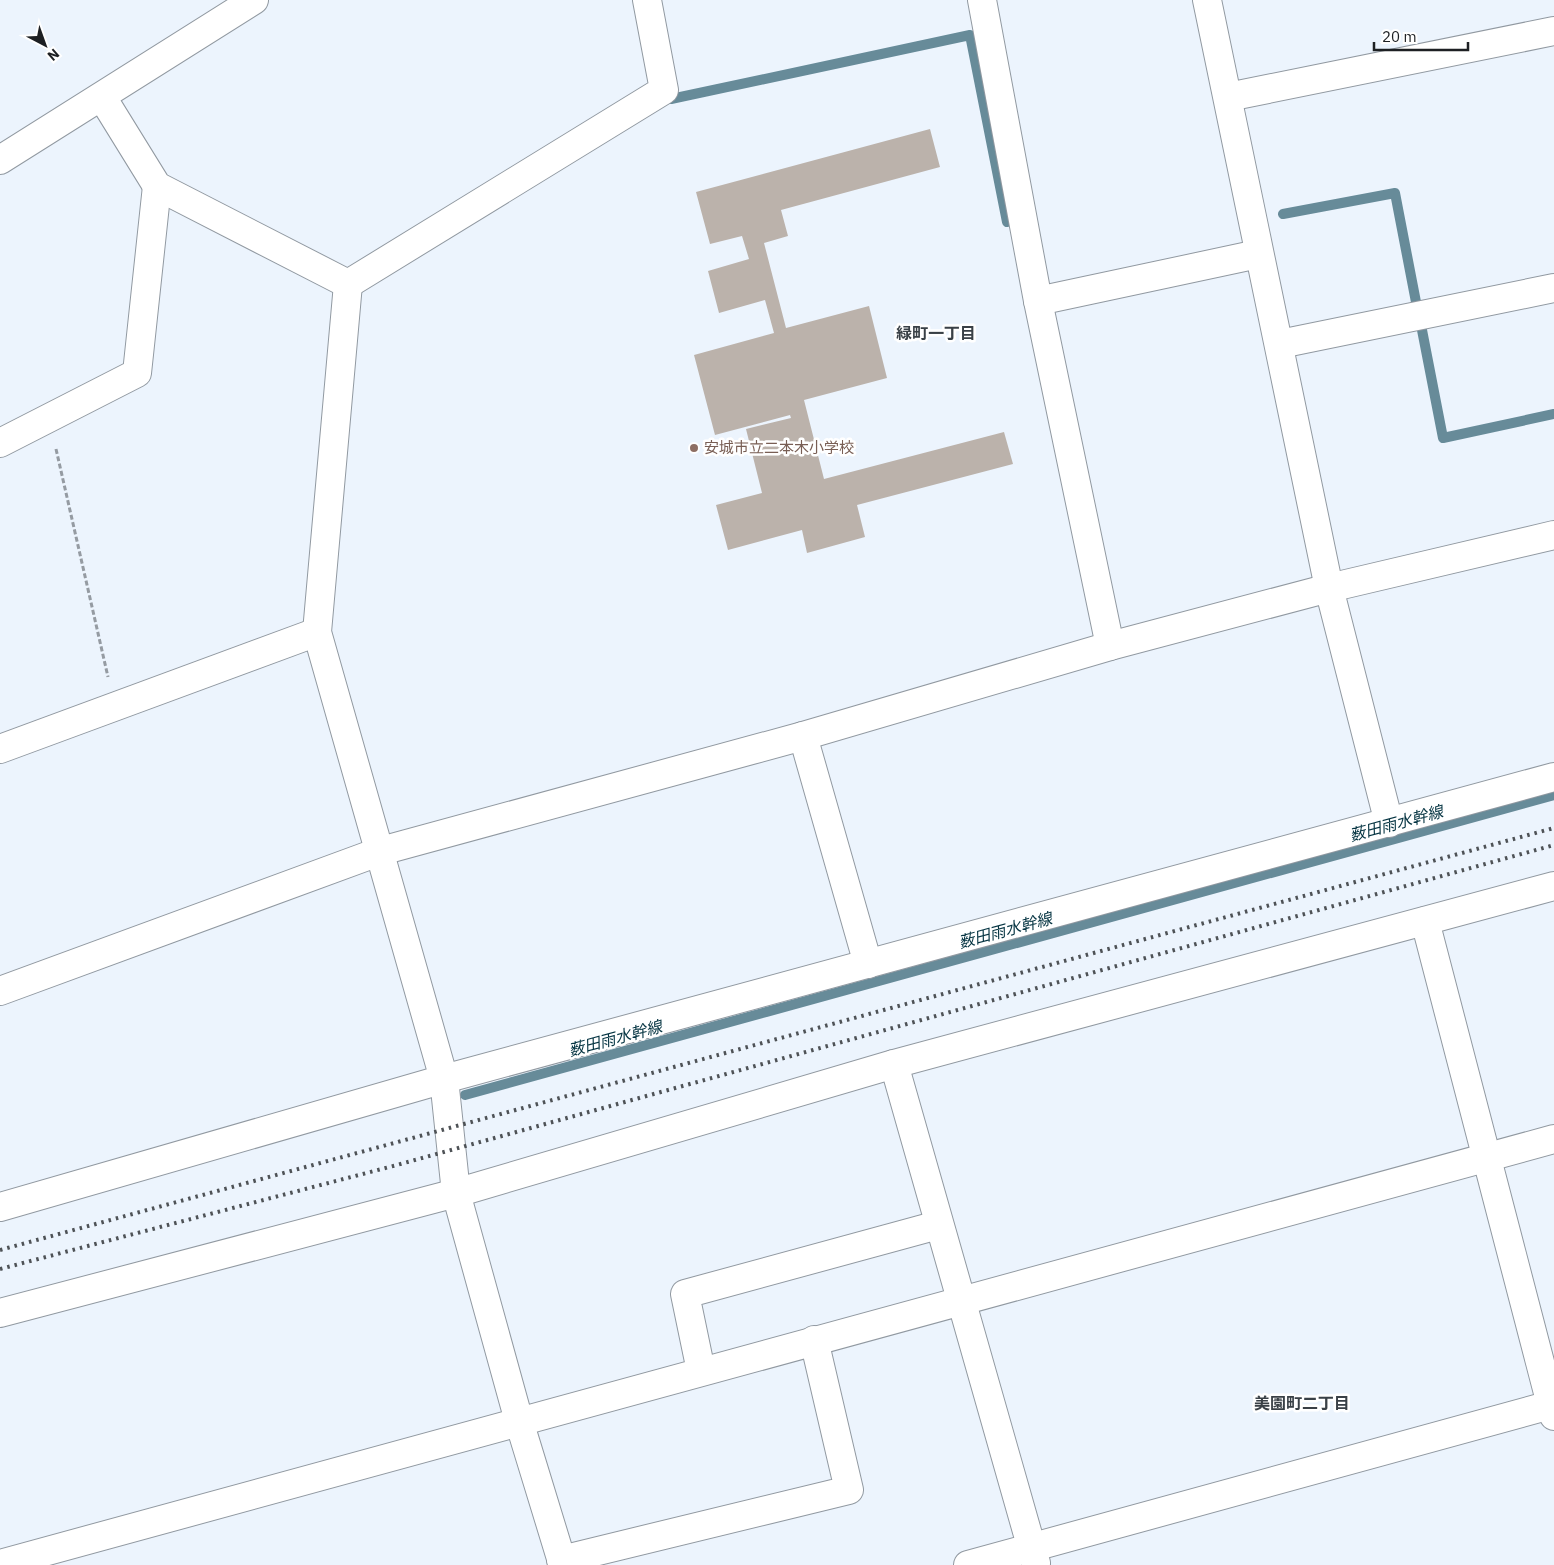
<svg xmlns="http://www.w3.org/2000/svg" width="1554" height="1565" font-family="'IBM Plex Sans','Noto Sans JP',sans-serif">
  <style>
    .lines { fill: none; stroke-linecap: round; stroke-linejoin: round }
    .stream { stroke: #678b99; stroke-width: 10 }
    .building { fill: #bbb2ab }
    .minor-casing { stroke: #9199a1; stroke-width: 30 }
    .path { stroke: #959ba2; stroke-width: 3; stroke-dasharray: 5 2.5; stroke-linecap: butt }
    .minor { stroke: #fff; stroke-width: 28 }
    .rail { stroke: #4e5256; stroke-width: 4; stroke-dasharray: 2.5 5; stroke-linecap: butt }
    .education-dot { fill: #8d6e63; stroke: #fff; stroke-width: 2 }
    .labels { text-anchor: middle; stroke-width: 5; stroke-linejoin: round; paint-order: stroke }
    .education-label { font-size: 15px; fill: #785e54; stroke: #fff; text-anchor: start }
    .neighbourhood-label { font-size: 16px; font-weight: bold; fill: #394046; stroke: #fff }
    .water-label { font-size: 16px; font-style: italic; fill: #053442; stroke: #fff }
  </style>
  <rect width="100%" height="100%" fill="#ecf4fd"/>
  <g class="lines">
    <!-- stream -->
    <g class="stream">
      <path d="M 671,99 L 970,35 L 1007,222"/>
      <path d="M 1283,214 L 1395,193 L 1416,302"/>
      <path d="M 1422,330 L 1443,438 L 1554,414"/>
      <path d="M 465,1095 L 1554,795"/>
    </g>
  </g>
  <!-- building -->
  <path class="building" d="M 930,129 L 940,167 L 781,210 L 788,236 L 764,243 L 786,328 L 869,306 L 887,378 L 804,400 L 824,479 L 1004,432 L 1013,464 L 857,505 L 865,537 L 807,553 L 802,530 L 728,550 L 716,505 L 762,493 L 746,429 L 791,418 L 790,415 L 715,435 L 694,355 L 774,333 L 765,300 L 719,313 L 708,271 L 749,259 L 742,236 L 710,244 L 696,192 Z"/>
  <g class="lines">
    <defs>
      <g id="minor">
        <path d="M 982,0 L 1038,301 L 1110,646"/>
        <path d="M 1207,0 L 1329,588 L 1389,823"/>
        <path d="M 102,97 L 157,186 L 348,284"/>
        <path d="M 1228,97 L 1554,31"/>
        <path d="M 0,160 L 254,0"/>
        <path d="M 348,284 L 317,632 L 444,1079 L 456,1193 L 519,1421 L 563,1565"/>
        <path d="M 348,284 L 664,90 L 647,0"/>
        <path d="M 1038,301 L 1258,254"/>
        <path d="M 1280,344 L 1554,288"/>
        <path d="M 0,443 L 137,373 L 157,186"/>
        <path d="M 803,736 L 868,964"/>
        <path d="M 0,749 L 317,632"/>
        <path d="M 1425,921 L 1554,1416"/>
        <path d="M 0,991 L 381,851 L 803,736 L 1110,646 L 1329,588 L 1554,535"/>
        <path d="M 894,1064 L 1036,1563"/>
        <path d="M 0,1207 L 444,1079 L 1554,777"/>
        <path d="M 0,1313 L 456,1193 L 894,1064 L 1554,886"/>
        <path d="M 701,1371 L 685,1294 L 938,1225"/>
        <path d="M 561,1560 L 849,1490 L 814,1340"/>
        <path d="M 0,1564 L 1554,1139"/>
        <path d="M 968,1565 L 1554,1404"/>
      </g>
    </defs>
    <!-- minor casing -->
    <use href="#minor" class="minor-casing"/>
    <!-- path -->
    <path class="path" d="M 56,449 L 108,677"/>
    <!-- minor -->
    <use href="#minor" class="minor"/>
    <!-- rail -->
    <g class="rail">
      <path d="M 0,1250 L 1554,828"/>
      <path d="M 0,1269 L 397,1165 L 1554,845"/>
    </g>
  </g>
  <!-- markers -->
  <circle class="education-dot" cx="694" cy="448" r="5"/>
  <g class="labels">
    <!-- education labels -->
    <g class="education-label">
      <text x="704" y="453">安城市立二本木小学校</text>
    </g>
    <!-- neighbourhood labels -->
    <g class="neighbourhood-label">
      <text x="936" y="339">緑町一丁目</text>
      <text x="1302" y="1409">美園町二丁目</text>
    </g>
    <!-- water labels -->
    <g class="water-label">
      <text transform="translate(1396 823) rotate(-15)" y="6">薮田雨水幹線</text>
      <text transform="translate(1005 930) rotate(-15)" y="6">薮田雨水幹線</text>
      <text transform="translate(615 1038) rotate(-15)" y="6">薮田雨水幹線</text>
    </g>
  </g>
  <!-- north arrow -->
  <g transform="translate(45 45) rotate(139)" stroke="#ffffff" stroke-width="4" paint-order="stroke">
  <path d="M0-4L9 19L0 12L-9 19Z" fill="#1d2023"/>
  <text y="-8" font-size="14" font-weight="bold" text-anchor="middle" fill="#1d2023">N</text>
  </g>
  <!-- scale -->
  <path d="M1374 42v8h94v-8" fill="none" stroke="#1d2023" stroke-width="2.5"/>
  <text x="1382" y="42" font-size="15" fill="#1d2023" stroke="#ffffff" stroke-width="4" paint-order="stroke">20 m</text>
</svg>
